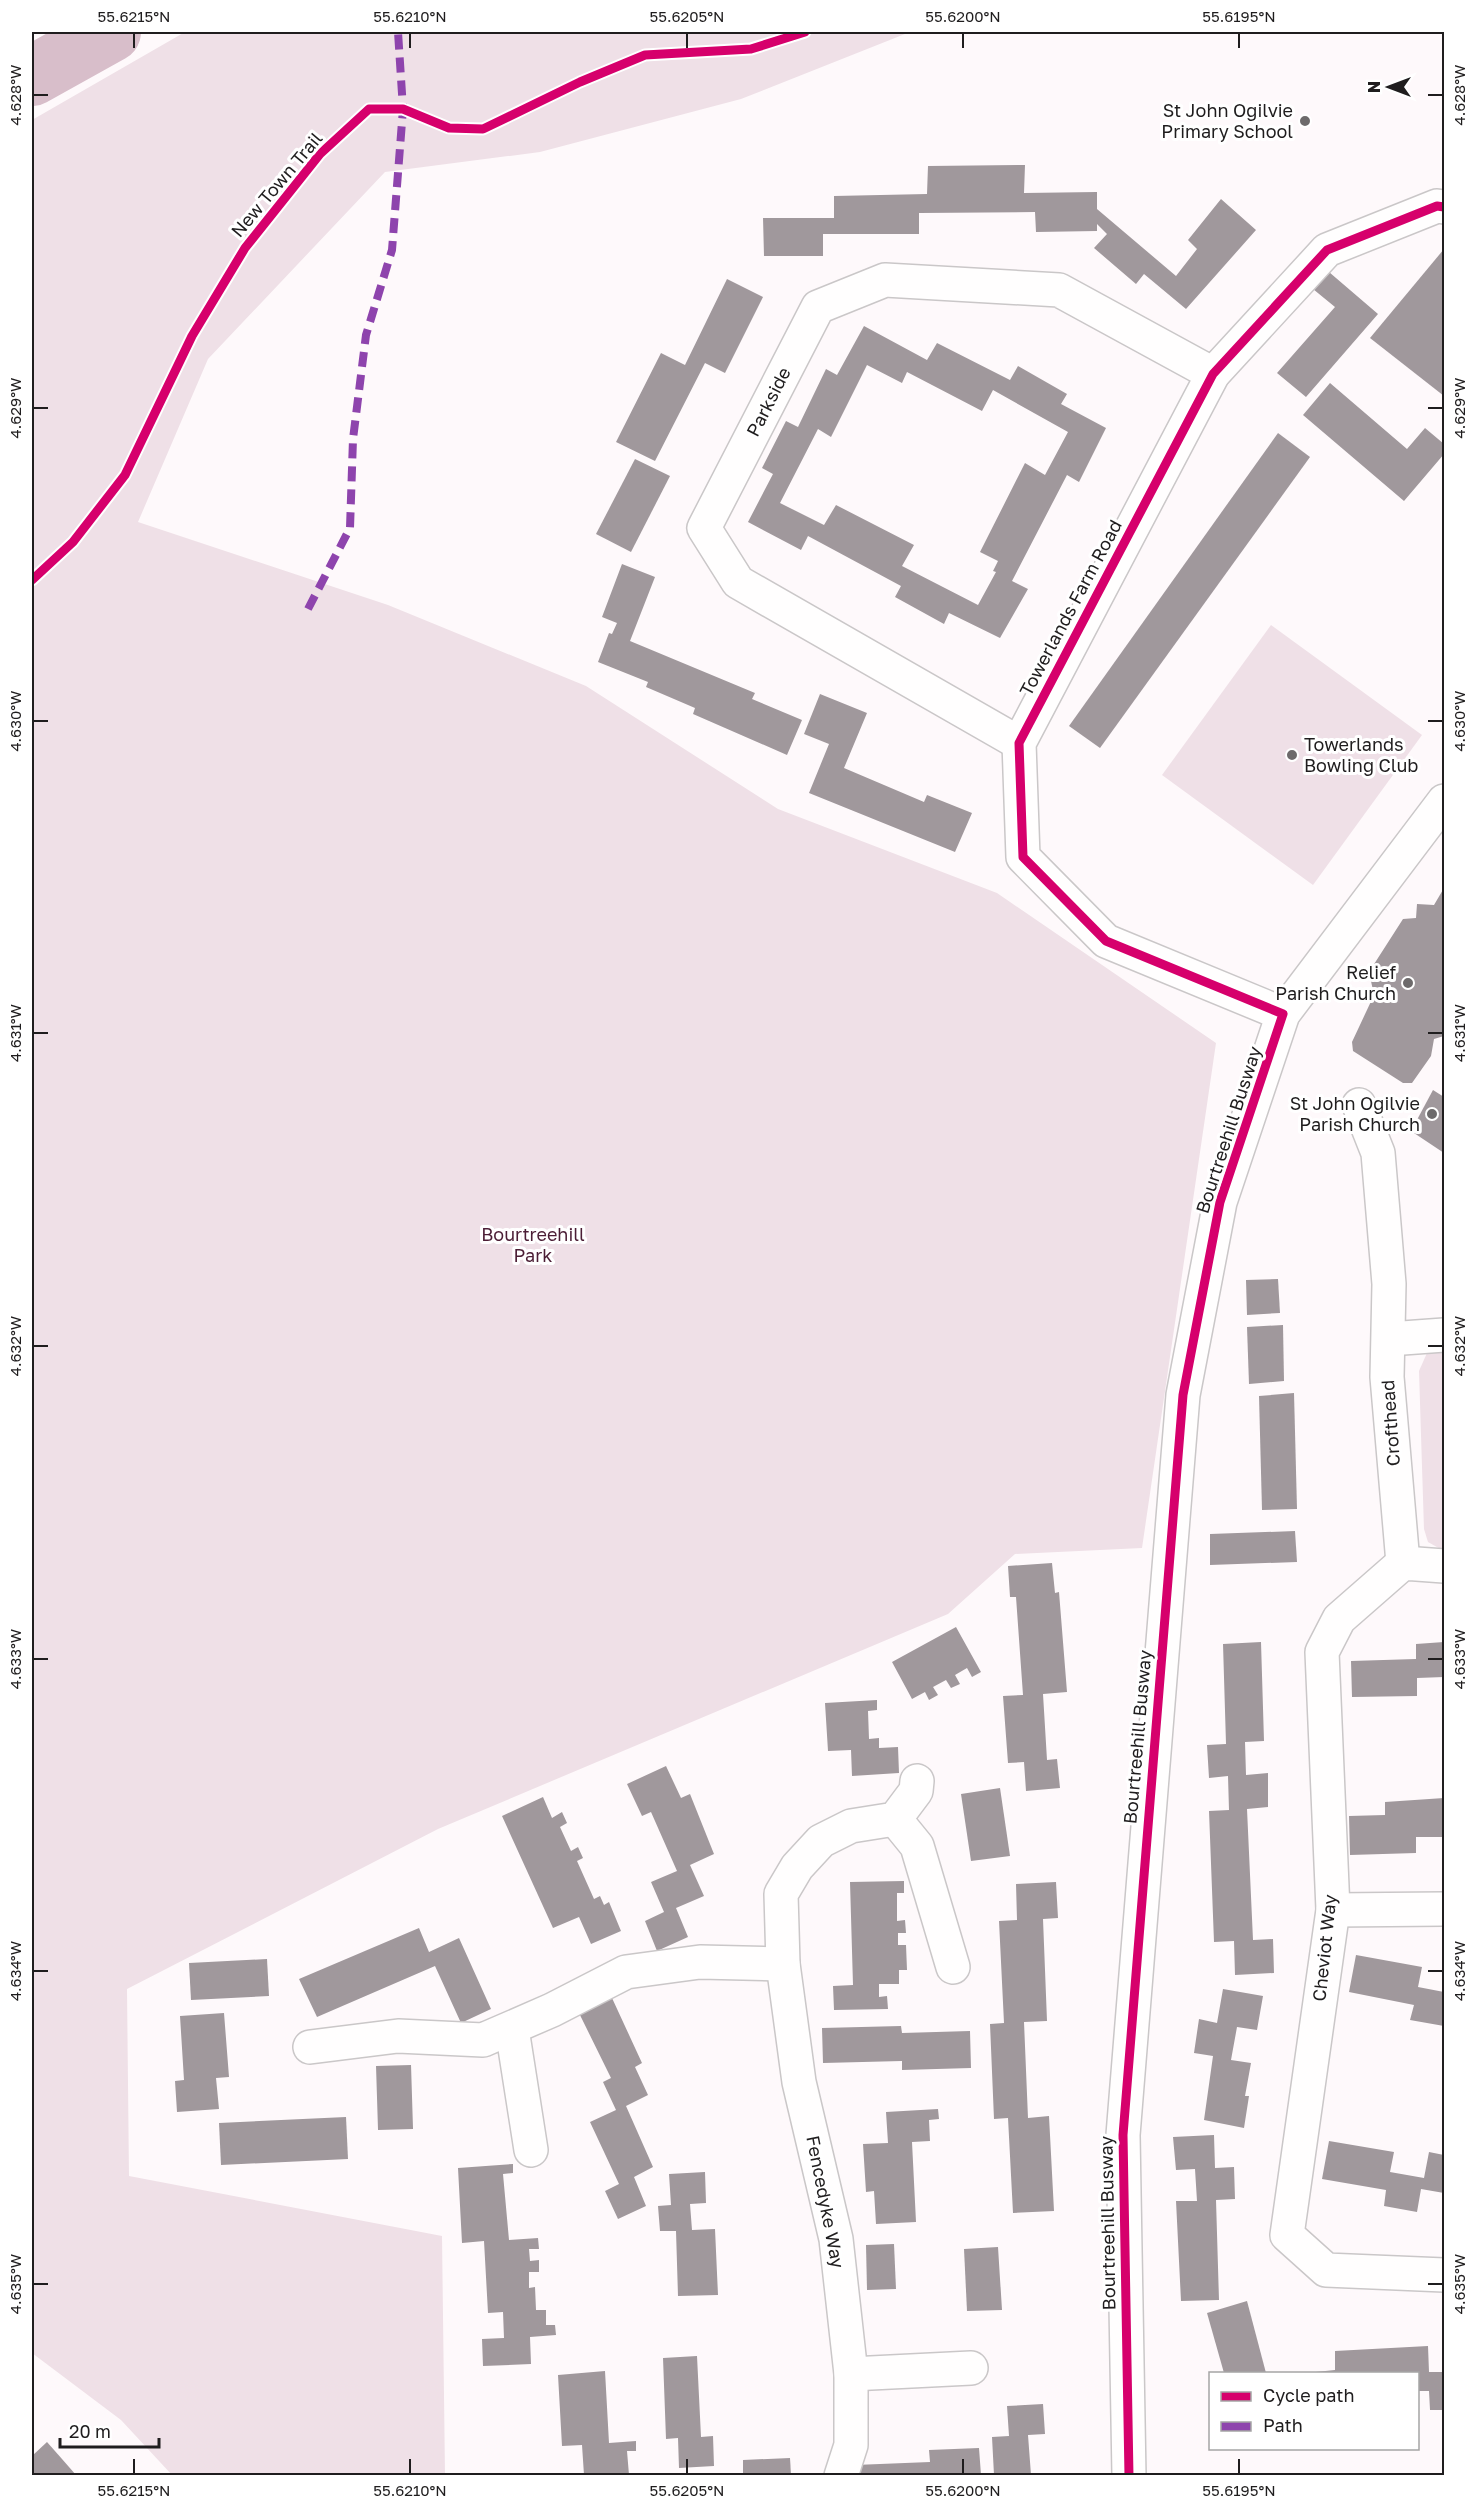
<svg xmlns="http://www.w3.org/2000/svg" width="1476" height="2507" font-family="'Golos Text',sans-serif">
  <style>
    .green { fill: #efe0e7 }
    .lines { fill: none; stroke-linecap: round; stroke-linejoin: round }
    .river { stroke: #d8beca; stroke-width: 60 }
    .building { fill: #a0989c; fill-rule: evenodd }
    .minor-casing { stroke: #cac7c8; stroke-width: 36 }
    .minor { stroke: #fffefe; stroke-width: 33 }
    .quiet { stroke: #8e44ad; stroke-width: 8; stroke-dasharray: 15 8; stroke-linecap: butt }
    .cycleway-casing { stroke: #fff; stroke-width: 13 }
    .cycleway { stroke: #d6006c; stroke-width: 9 }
    .ticks { fill: none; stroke: #1f1d1e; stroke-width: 2 }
    .poi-dot { fill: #6d6a6b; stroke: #fff; stroke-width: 2 }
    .labels { text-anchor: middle; stroke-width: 6; stroke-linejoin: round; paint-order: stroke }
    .poi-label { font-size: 18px; fill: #1f1d1e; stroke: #fff; text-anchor: end }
    .street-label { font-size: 18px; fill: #1f1d1e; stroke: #fff }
    .park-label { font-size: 18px; fill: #4b1d35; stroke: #fff }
    .neatline { fill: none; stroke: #1f1d1e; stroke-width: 2 }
    .ticks-label { font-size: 15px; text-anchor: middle; fill: #1f1d1e }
  </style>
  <rect width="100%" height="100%" fill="#fef9fb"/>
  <!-- green -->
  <g class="green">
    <path d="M 185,32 L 910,32 L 741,99 L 540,152 L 385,172 L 208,359 L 138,522 L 388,605 L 586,686 L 778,809 L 997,893 L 1216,1043 L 1142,1548 L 1015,1554 L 948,1614 L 438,1829 L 127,1989 L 129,2176 L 442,2236 L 445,2475 L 172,2475 L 121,2420 L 32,2353 L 32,120 Z"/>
    <path d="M 1271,625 L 1422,735 L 1313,885 L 1162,775 Z"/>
    <path d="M 1444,1347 L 1444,1551 L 1428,1542 L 1424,1529 L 1419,1371 L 1427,1353 Z"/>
  </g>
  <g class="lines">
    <!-- river -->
    <path class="river" d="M 32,76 L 111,32"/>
  </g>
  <!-- building -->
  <g class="building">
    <path d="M 1025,165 L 1024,193 L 1097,192 L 1097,209 L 1176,276 L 1197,249 L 1188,240 L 1221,199 L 1256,230 L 1186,309 L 1144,274 L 1136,284 L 1094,248 L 1107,234 L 1097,224 L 1097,231 L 1036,232 L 1035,212 L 919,213 L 919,234 L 823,234 L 823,256 L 764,256 L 763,218 L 834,218 L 834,196 L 927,194 L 928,166 Z"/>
    <path d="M 1444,249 L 1444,396 L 1370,338 Z"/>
    <path d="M 1329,272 L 1378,314 L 1306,397 L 1277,373 L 1335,307 L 1313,289 Z"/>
    <path d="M 727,279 L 763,297 L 725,373 L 705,363 L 655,461 L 616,442 L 661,353 L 685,365 Z"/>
    <path d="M 864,326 L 927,360 L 937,343 L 1010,380 L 1018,366 L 1067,394 L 1061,404 L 1106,428 L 1079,482 L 1067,475 L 1012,581 L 1028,589 L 1000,638 L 949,613 L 944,624 L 895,597 L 901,586 L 808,536 L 801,550 L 748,522 L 773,474 L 762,468 L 786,421 L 798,427 L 826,369 L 837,375 ZM 867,365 L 902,383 L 907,372 L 982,411 L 993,390 L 1068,432 L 1045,475 L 1025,463 L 980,552 L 998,561 L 993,571 L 996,572 L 978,605 L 902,566 L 914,545 L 836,505 L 824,525 L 780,503 L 818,429 L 831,437 Z"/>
    <path d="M 1330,383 L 1407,449 L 1425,428 L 1444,444 L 1444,454 L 1404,501 L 1303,415 Z"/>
    <path d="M 1278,433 L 1310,457 L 1100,748 L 1069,726 Z"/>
    <path d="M 635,459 L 670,476 L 631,552 L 596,534 Z"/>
    <path d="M 622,564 L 655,577 L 630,641 L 755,693 L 752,699 L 802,720 L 787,755 L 693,714 L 695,708 L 646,687 L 648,682 L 598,662 L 609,633 L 612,634 L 617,623 L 602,617 Z"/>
    <path d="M 820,694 L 867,713 L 844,768 L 924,802 L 927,795 L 972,813 L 955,852 L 809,793 L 829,744 L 804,734 Z"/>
    <path d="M 1444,888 L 1444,1036 L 1434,1039 L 1431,1056 L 1412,1083 L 1403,1083 L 1353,1051 L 1352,1042 L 1374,995 L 1369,972 L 1403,919 L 1416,918 L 1417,904 L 1434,905 Z"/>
    <path d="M 1433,1090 L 1444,1097 L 1444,1153 L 1411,1131 Z"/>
    <path d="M 1278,1279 L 1280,1313 L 1247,1315 L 1246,1280 Z"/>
    <path d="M 1283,1325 L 1284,1381 L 1249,1384 L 1247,1327 Z"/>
    <path d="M 1294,1393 L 1297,1509 L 1262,1510 L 1259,1396 Z"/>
    <path d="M 1295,1531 L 1297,1562 L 1210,1565 L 1210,1534 Z"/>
    <path d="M 1052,1563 L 1055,1593 L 1059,1592 L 1067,1692 L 1043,1694 L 1047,1760 L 1057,1759 L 1060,1788 L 1026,1791 L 1024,1762 L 1008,1763 L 1003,1696 L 1023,1695 L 1016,1597 L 1010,1597 L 1008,1566 Z"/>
    <path d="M 956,1627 L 981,1672 L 972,1677 L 967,1668 L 955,1675 L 960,1684 L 951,1688 L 946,1680 L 933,1687 L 938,1695 L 929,1700 L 925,1692 L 912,1699 L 892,1662 Z"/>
    <path d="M 1261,1642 L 1264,1741 L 1245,1742 L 1246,1775 L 1268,1773 L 1268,1807 L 1247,1809 L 1253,1940 L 1273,1939 L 1274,1973 L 1235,1975 L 1234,1941 L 1214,1942 L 1209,1811 L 1229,1810 L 1228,1776 L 1209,1778 L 1207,1745 L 1226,1744 L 1223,1644 Z"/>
    <path d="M 1444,1642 L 1444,1677 L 1417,1678 L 1417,1696 L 1352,1697 L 1351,1661 L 1416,1659 L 1416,1644 Z"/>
    <path d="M 877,1700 L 877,1710 L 868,1711 L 869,1739 L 879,1738 L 879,1748 L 898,1747 L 899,1773 L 852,1776 L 851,1750 L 828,1751 L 825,1703 Z"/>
    <path d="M 666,1766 L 681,1798 L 690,1794 L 714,1854 L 690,1865 L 704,1896 L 676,1908 L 688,1937 L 657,1951 L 645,1921 L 664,1912 L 651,1882 L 677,1871 L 651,1812 L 642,1816 L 627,1784 Z"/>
    <path d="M 1000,1788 L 1010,1856 L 971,1861 L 961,1794 Z"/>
    <path d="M 543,1797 L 552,1818 L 562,1812 L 567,1823 L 560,1827 L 571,1851 L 578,1847 L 583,1858 L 577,1861 L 594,1899 L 600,1896 L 604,1905 L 609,1902 L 621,1931 L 591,1944 L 579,1917 L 553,1928 L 502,1816 Z"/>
    <path d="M 1444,1798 L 1444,1837 L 1416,1837 L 1416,1853 L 1350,1855 L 1349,1816 L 1385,1815 L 1385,1802 Z"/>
    <path d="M 904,1881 L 904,1893 L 897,1893 L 897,1921 L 905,1920 L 906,1933 L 898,1933 L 898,1945 L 906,1945 L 907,1970 L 899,1970 L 899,1984 L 879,1984 L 879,1997 L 887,1996 L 888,2009 L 834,2010 L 833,1986 L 853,1985 L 850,1882 Z"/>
    <path d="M 1056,1882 L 1058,1918 L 1043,1919 L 1047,2021 L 1024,2022 L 1028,2118 L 1049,2116 L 1054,2211 L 1013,2213 L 1008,2118 L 994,2119 L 990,2024 L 1004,2023 L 999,1921 L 1017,1920 L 1016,1884 Z"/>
    <path d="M 419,1928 L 429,1952 L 459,1938 L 491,2009 L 461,2023 L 435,1966 L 317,2017 L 299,1979 Z"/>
    <path d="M 1356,1955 L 1422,1967 L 1418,1987 L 1444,1992 L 1444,2026 L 1410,2020 L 1414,2005 L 1349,1992 Z"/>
    <path d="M 267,1959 L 269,1996 L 191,2000 L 189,1963 Z"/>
    <path d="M 1223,1989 L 1263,1996 L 1257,2030 L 1237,2027 L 1231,2060 L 1251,2063 L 1245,2096 L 1249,2096 L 1244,2128 L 1204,2120 L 1213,2056 L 1194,2053 L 1199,2019 L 1217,2023 Z"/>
    <path d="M 612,1998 L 642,2063 L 635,2067 L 648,2095 L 626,2106 L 653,2167 L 634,2177 L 646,2206 L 618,2219 L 605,2191 L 619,2184 L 590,2122 L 616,2110 L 603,2082 L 611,2078 L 579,2013 Z"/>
    <path d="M 224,2013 L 229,2077 L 216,2078 L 219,2109 L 177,2112 L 175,2081 L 184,2080 L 180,2016 Z"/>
    <path d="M 901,2026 L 902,2033 L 970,2031 L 971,2068 L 902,2070 L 902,2061 L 823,2063 L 822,2028 Z"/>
    <path d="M 411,2065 L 413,2129 L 378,2130 L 376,2066 Z"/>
    <path d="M 938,2109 L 939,2119 L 929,2120 L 930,2141 L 912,2142 L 916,2222 L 876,2224 L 874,2191 L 866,2192 L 863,2144 L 888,2143 L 886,2112 Z"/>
    <path d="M 346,2117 L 348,2159 L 221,2165 L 219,2123 Z"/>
    <path d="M 1214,2135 L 1215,2168 L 1234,2167 L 1235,2199 L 1216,2200 L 1219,2300 L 1181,2301 L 1176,2201 L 1197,2201 L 1195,2169 L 1176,2170 L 1173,2137 Z"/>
    <path d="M 1329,2141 L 1394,2152 L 1390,2172 L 1424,2178 L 1429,2152 L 1444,2155 L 1444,2193 L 1421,2189 L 1417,2212 L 1384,2206 L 1386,2190 L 1322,2179 Z"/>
    <path d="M 513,2164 L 513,2173 L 503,2174 L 509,2240 L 538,2238 L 539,2249 L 529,2249 L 530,2261 L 539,2260 L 539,2272 L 529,2272 L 529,2288 L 535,2287 L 536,2310 L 546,2310 L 546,2325 L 555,2325 L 556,2335 L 530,2337 L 531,2364 L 483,2366 L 482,2339 L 504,2338 L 503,2312 L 488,2313 L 484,2241 L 462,2243 L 458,2168 Z"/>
    <path d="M 705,2172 L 706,2203 L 690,2204 L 692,2230 L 715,2229 L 718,2295 L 678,2296 L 676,2231 L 660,2231 L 658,2206 L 671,2205 L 669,2174 Z"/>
    <path d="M 894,2244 L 896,2289 L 867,2290 L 866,2245 Z"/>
    <path d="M 998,2247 L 1002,2310 L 967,2311 L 964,2249 Z"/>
    <path d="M 1247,2301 L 1266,2373 L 1224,2373 L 1207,2313 Z"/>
    <path d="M 1428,2346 L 1429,2372 L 1444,2372 L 1444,2410 L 1430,2410 L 1429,2391 L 1418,2391 L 1418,2373 L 1306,2373 L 1335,2370 L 1335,2351 Z"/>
    <path d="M 697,2356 L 701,2437 L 713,2436 L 714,2466 L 679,2468 L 678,2438 L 666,2439 L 663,2358 Z"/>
    <path d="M 605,2371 L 609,2443 L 636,2441 L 636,2451 L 627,2451 L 629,2475 L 584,2475 L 582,2445 L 562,2446 L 558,2375 Z"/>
    <path d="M 1043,2404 L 1045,2434 L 1028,2435 L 1031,2475 L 994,2475 L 992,2437 L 1009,2436 L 1007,2406 Z"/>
    <path d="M 47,2442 L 62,2459 L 76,2475 L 32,2475 L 32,2456 Z"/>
    <path d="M 979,2448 L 981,2475 L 855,2475 L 855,2465 L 930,2462 L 929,2450 Z"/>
    <path d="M 790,2458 L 791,2475 L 743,2475 L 743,2460 Z"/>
  </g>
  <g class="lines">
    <defs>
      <g id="minor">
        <path d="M 1019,743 L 738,582 L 704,528 L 818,307 L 885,280 L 1059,290 L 1213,374"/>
        <path d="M 1283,1014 L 1106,941 L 1023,857 L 1019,743 L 1213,374 L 1327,250 L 1437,206 L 1444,207"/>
        <path d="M 1359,1105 L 1378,1153 L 1389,1284 L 1387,1377 L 1403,1563"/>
        <path d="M 1389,1339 L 1444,1335"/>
        <path d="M 1444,1566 L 1403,1563 L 1339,1619 L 1322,1652 L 1333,1910 L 1287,2235 L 1326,2270 L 1444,2275"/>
        <path d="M 895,1819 L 917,1846 L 953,1967"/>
        <path d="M 1333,1910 L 1444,1909"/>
        <path d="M 512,2029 L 531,2150"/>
        <path d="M 310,2047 L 398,2036 L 483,2040 L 552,2010 L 626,1972 L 700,1962 L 783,1964"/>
        <path d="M 851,2374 L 971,2368"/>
        <path d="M 841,2476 L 851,2445 L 851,2374 L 836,2239 L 799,2082 L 783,1964 L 781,1894 L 797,1867 L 821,1841 L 851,1826 L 895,1819 L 916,1791 L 917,1781"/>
        <path d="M 1129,2476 L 1123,2135 L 1183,1395 L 1220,1202 L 1283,1014 L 1444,801"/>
      </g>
    </defs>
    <!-- minor casing -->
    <use href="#minor" class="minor-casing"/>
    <!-- minor -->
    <use href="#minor" class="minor"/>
    <!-- quiet -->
    <path class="quiet" d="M 308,609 L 350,528 L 353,439 L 366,335 L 392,250 L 403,109 L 398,32"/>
    <defs>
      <g id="cycleway">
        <path d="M 32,580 L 73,542 L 125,475 L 192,336 L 245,248 L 320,154 L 369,109 L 403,109 L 449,128 L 483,129 L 580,82 L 645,55 L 751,49 L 805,32"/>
        <path d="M 1129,2476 L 1123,2135 L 1183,1395 L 1220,1202 L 1283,1014 L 1106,941 L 1023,857 L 1019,743 L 1213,374 L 1327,250 L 1437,206 L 1444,207"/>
      </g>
    </defs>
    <!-- cycleway casing -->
    <use href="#cycleway" class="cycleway-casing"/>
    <!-- cycleway -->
    <use href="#cycleway" class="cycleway"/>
  </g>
  <!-- ticks -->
  <path class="ticks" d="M 134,33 L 134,48M 410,33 L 410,48M 687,33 L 687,48M 963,33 L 963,48M 1239,33 L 1239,48M 33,95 L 48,95M 1428,95 L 1443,95M 33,408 L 48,408M 1428,408 L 1443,408M 33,721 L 48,721M 1428,721 L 1443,721M 33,1033 L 48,1033M 1428,1033 L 1443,1033M 33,1346 L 48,1346M 1428,1346 L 1443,1346M 33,1659 L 48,1659M 1428,1659 L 1443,1659M 33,1971 L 48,1971M 1428,1971 L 1443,1971M 33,2284 L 48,2284M 1428,2284 L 1443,2284M 134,2459 L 134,2474M 410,2459 L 410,2474M 687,2459 L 687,2474M 963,2459 L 963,2474M 1239,2459 L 1239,2474"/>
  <!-- markers -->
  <g class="poi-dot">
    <circle cx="1305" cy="121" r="6"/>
    <circle cx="1292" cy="755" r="6"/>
    <circle cx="1408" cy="983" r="6"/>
    <circle cx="1432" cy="1114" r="6"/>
  </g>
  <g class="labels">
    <!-- poi labels -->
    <g class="poi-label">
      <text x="1293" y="117">St John Ogilvie<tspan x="1293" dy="21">Primary School</tspan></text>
      <text x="1304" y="751" text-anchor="start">Towerlands<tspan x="1304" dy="21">Bowling Club</tspan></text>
      <text x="1396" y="979">Relief<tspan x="1396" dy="21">Parish Church</tspan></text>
      <text x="1420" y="1110">St John Ogilvie<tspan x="1420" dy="21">Parish Church</tspan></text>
    </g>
    <!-- street labels -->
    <g class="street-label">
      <text transform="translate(277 185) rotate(-50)" y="6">New Town Trail</text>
      <text transform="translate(769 402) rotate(-63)" y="6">Parkside</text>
      <text transform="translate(1071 608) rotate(-62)" y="6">Towerlands Farm Road</text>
      <text transform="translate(1229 1130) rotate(-72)" y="6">Bourtreehill Busway</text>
      <text transform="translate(1391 1423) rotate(-94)" y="6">Crofthead</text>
      <text transform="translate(1138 1737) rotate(-85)" y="6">Bourtreehill Busway</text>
      <text transform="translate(1325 1948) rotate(-84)" y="6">Cheviot Way</text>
      <text transform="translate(825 2202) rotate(79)" y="6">Fencedyke Way</text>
      <text transform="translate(1108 2223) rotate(-91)" y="6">Bourtreehill Busway</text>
    </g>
    <!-- park labels -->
    <g class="park-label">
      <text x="533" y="1241">Bourtreehill<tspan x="533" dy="21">Park</tspan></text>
    </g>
  </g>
  <!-- border -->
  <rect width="1476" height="2507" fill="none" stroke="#ffffff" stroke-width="66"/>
  <!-- legend -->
  <rect x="1209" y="2372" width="210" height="78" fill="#ffffff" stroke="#a5a5a5" stroke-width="1.5"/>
  <rect x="1221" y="2392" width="30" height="9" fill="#d6006c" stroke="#a5a5a5" stroke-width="1.5"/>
  <text x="1263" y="2402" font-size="18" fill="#1f1d1e">Cycle path</text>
  <rect x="1221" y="2422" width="30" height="9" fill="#8e44ad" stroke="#a5a5a5" stroke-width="1.5"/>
  <text x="1263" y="2432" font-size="18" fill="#1f1d1e">Path</text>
  <!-- north arrow -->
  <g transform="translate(1389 87) rotate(270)" stroke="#ffffff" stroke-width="4.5" paint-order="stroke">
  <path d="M0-4.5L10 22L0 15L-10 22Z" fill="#1f1d1e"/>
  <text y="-9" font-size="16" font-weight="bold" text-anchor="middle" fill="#1f1d1e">N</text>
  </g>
  <!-- scale -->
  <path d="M60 2438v9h99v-9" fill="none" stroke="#1f1d1e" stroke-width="3"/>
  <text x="69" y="2438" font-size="18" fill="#1f1d1e" stroke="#ffffff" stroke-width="4.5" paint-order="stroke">20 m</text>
  <rect x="33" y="33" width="1410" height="2441" class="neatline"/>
  <g class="ticks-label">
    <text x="134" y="22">55.6215°N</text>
    <text x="410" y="22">55.6210°N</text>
    <text x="687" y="22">55.6205°N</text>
    <text x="963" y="22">55.6200°N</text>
    <text x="1239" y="22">55.6195°N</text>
    <text transform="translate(1460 95) rotate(-90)" y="5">4.628°W</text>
    <text transform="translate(16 95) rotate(-90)" y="5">4.628°W</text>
    <text transform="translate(1460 408) rotate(-90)" y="5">4.629°W</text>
    <text transform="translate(16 408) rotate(-90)" y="5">4.629°W</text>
    <text transform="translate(1460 721) rotate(-90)" y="5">4.630°W</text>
    <text transform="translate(16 721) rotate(-90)" y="5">4.630°W</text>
    <text transform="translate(1460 1033) rotate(-90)" y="5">4.631°W</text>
    <text transform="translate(16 1033) rotate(-90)" y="5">4.631°W</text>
    <text transform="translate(1460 1346) rotate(-90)" y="5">4.632°W</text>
    <text transform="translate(16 1346) rotate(-90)" y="5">4.632°W</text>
    <text transform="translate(16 1659) rotate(-90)" y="5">4.633°W</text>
    <text transform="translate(1460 1659) rotate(-90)" y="5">4.633°W</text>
    <text transform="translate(16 1971) rotate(-90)" y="5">4.634°W</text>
    <text transform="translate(1460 1971) rotate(-90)" y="5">4.634°W</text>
    <text transform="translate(16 2284) rotate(-90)" y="5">4.635°W</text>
    <text transform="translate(1460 2284) rotate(-90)" y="5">4.635°W</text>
    <text x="134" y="2496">55.6215°N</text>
    <text x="410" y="2496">55.6210°N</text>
    <text x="687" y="2496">55.6205°N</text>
    <text x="963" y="2496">55.6200°N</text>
    <text x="1239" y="2496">55.6195°N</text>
  </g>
</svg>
